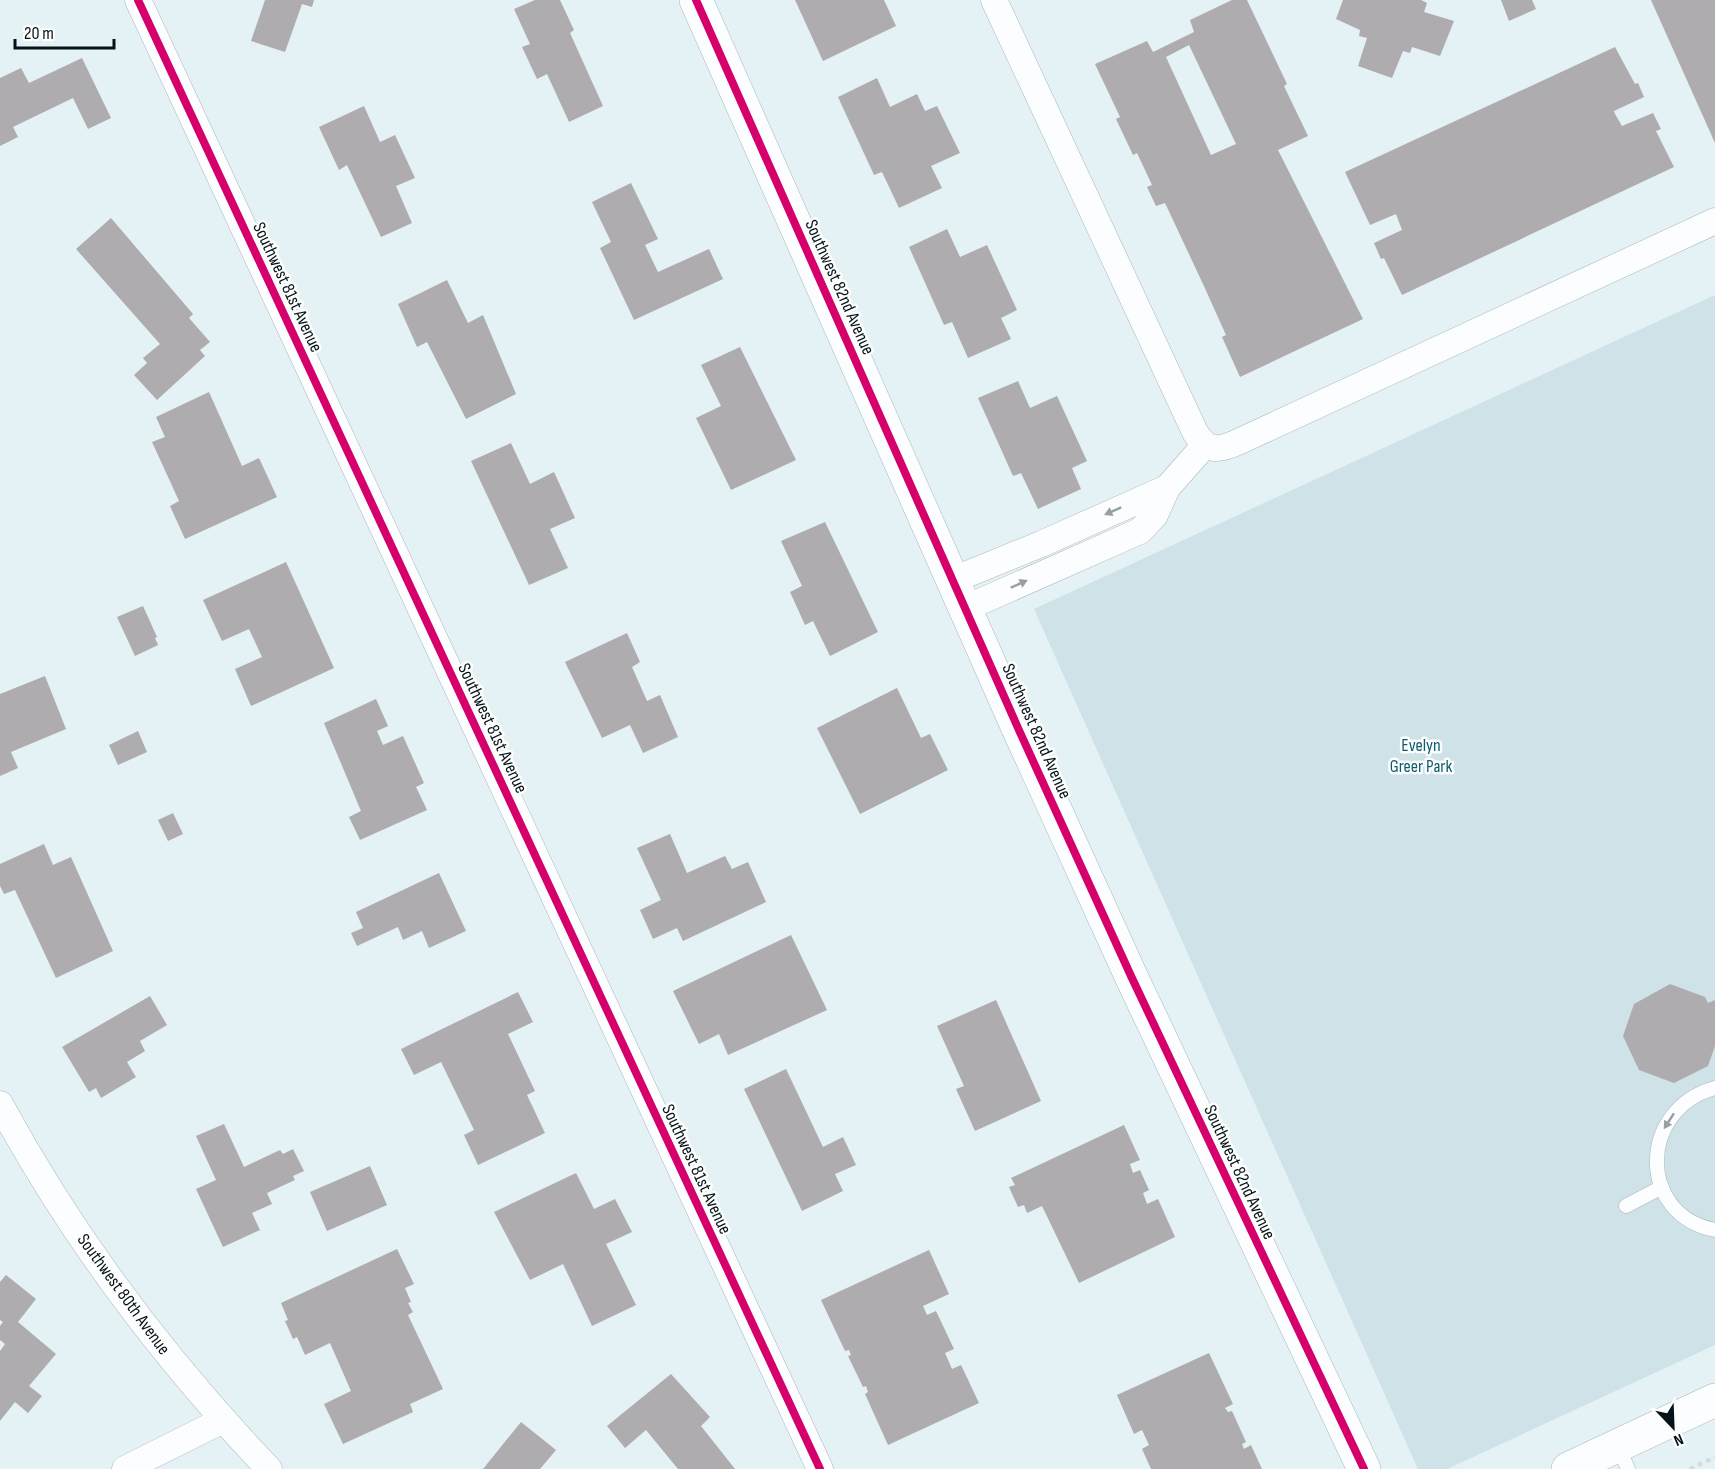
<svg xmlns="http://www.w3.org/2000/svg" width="1715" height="1469" font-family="'Sofia Sans Condensed',sans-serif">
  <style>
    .green { fill: #cee2e8 }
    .building { fill: #aeacaf; fill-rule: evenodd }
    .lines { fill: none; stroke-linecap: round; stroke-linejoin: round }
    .lane-casing { stroke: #abb8bc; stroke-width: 15 }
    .street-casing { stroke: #abb8bc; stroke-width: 27 }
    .secondary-casing { stroke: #abb8bc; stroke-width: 34 }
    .path { stroke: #d5d9db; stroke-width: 4; stroke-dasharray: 4.5 4.5; stroke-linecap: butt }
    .lane { stroke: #fbfdfe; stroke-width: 14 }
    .street { stroke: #fbfdfe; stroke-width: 26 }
    .secondary { stroke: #fbfdfe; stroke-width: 33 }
    .cycleway-casing { stroke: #fdfdfd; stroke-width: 11 }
    .cycleway { stroke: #d6006c; stroke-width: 8 }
    .oneway { fill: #989fa2 }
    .labels { text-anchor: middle; stroke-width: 5; stroke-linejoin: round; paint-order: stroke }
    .street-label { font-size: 18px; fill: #041317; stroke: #fdfdfd }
    .park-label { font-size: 18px; fill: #0b5d70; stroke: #fdfdfd }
  </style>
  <rect width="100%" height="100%" fill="#e4f1f5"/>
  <!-- green -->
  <path class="green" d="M 1715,295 L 1715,1345 L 1447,1469 L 1418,1469 L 1034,609 Z"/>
  <!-- building -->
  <g class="building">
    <path d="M 265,0 L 314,0 L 312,7 L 302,4 L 285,52 L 251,41 Z"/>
    <path d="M 535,0 L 560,0 L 574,30 L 570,33 L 603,106 L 569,122 L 547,74 L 537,79 L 522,47 L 530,44 L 514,9 Z"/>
    <path d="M 795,0 L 884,0 L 896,26 L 823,61 Z"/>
    <path d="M 1232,0 L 1247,0 L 1287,84 L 1284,86 L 1308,136 L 1278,150 L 1363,319 L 1240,377 L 1222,337 L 1226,335 L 1203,284 L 1165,203 L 1156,206 L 1147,187 L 1152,185 L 1137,153 L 1133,155 L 1116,119 L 1120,117 L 1095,64 L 1147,41 L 1153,52 L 1194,32 L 1190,20 ZM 1189,45 L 1236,144 L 1211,155 L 1166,57 Z"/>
    <path d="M 1343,0 L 1421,0 L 1427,3 L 1424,12 L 1454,21 L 1440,56 L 1412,47 L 1410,53 L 1403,51 L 1392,78 L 1358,66 L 1367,38 L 1359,36 L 1360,30 L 1336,19 Z"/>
    <path d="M 1501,0 L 1532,0 L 1536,9 L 1509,21 Z"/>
    <path d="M 1651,0 L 1715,0 L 1715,143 Z"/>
    <path d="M 1615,47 L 1635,84 L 1638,83 L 1644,97 L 1614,111 L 1615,114 L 1622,126 L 1653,113 L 1661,129 L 1656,131 L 1674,167 L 1402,295 L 1384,258 L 1381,259 L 1374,243 L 1402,230 L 1396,214 L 1370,225 L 1345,172 Z"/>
    <path d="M 82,58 L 111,118 L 88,129 L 73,98 L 13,127 L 18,137 L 0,146 L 0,78 L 21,68 L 29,83 Z"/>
    <path d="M 877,78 L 890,107 L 917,94 L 925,111 L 937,106 L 960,153 L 931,166 L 942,188 L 899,208 L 882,172 L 874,175 L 838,97 Z"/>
    <path d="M 364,106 L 380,142 L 395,135 L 415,178 L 396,186 L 412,223 L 381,237 L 347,165 L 339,170 L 319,127 Z"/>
    <path d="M 631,183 L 658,239 L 645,245 L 658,272 L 709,249 L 723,279 L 634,320 L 600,248 L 611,242 L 592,202 Z"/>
    <path d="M 111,218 L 193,314 L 189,318 L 210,342 L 200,350 L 205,356 L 157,400 L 134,375 L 147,363 L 143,358 L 160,344 L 76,249 Z"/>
    <path d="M 947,229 L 960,257 L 987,245 L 1017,310 L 1001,318 L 1011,339 L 968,358 L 952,322 L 944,325 L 909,247 Z"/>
    <path d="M 447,280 L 468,323 L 483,315 L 516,394 L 466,419 L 427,342 L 417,347 L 398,304 Z"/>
    <path d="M 740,347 L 796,460 L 731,490 L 696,418 L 721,406 L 701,365 Z"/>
    <path d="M 1018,381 L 1030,408 L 1057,396 L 1087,461 L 1072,468 L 1081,489 L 1038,509 L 1021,473 L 1013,476 L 978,398 Z"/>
    <path d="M 209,392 L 242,466 L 259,458 L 277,497 L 185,539 L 170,506 L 179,501 L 152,442 L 165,437 L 156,417 Z"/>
    <path d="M 511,443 L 530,484 L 554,472 L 575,518 L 550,529 L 568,568 L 529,585 L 471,461 Z"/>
    <path d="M 825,522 L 878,632 L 830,656 L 813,621 L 805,625 L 790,592 L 802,586 L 781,541 Z"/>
    <path d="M 286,562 L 334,668 L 251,706 L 235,669 L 262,657 L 249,629 L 222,641 L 203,600 Z"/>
    <path d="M 143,606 L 157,637 L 155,638 L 158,645 L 135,656 L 117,617 Z"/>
    <path d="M 627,633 L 640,662 L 632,667 L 647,701 L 660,695 L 678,737 L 643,753 L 630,725 L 602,738 L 565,662 Z"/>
    <path d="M 45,676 L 66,729 L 11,752 L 18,768 L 0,776 L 0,694 Z"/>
    <path d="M 897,688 L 921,738 L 930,734 L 948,770 L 860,814 L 817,728 Z"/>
    <path d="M 376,699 L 388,726 L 377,731 L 383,745 L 403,736 L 424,783 L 416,787 L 427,810 L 360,840 L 349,817 L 361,811 L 324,723 Z"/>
    <path d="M 138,731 L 147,752 L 118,765 L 109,745 Z"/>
    <path d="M 173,813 L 183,834 L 168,841 L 158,820 Z"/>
    <path d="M 670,834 L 687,873 L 725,856 L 732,869 L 748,862 L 766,902 L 683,941 L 677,928 L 653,939 L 640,910 L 661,900 L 637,848 Z"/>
    <path d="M 44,844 L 53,865 L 71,857 L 113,951 L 56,978 L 15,890 L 4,894 L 0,886 L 0,864 Z"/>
    <path d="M 439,873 L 466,931 L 429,948 L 422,931 L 403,940 L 398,927 L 357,946 L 351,933 L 363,928 L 356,912 Z"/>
    <path d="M 791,935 L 827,1010 L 728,1055 L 719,1034 L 699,1044 L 673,991 Z"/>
    <path d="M 1670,984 L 1705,997 L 1708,1003 L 1715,1000 L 1715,1046 L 1708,1066 L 1674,1083 L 1639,1070 L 1623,1036 L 1634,1004 Z"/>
    <path d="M 518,992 L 533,1022 L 508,1034 L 535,1091 L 527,1095 L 545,1133 L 478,1165 L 464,1135 L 474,1130 L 441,1062 L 414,1075 L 401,1049 Z"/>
    <path d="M 150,996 L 167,1025 L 140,1041 L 145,1051 L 127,1062 L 136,1077 L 101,1098 L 96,1088 L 89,1092 L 62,1047 Z"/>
    <path d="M 996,1000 L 1041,1101 L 975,1131 L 956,1089 L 964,1086 L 937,1026 Z"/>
    <path d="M 786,1069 L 823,1147 L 843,1137 L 856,1165 L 835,1174 L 843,1191 L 802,1211 L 744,1089 Z"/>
    <path d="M 224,1124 L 244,1167 L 280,1150 L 283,1154 L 293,1149 L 304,1171 L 293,1176 L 295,1180 L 267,1193 L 272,1204 L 252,1213 L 260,1230 L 223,1247 L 196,1189 L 216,1180 L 196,1136 Z"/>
    <path d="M 1124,1125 L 1140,1160 L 1130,1164 L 1133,1173 L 1140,1170 L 1149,1190 L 1143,1193 L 1147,1204 L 1158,1199 L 1175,1237 L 1079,1283 L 1042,1206 L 1027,1213 L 1024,1205 L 1018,1207 L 1009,1187 L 1015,1185 L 1011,1178 Z"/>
    <path d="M 370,1166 L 387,1205 L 327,1231 L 310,1192 Z"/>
    <path d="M 576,1173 L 594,1209 L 615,1199 L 632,1232 L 606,1244 L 636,1305 L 592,1326 L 563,1264 L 530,1280 L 494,1212 Z"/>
    <path d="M 397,1249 L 414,1284 L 405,1288 L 411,1302 L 408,1303 L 413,1312 L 408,1315 L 443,1389 L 410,1404 L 413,1412 L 343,1444 L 324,1404 L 351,1391 L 330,1343 L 305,1355 L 297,1337 L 293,1339 L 285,1321 L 288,1320 L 281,1303 Z"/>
    <path d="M 929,1250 L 949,1294 L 923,1306 L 927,1315 L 936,1311 L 954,1349 L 945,1353 L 952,1369 L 961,1365 L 979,1403 L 888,1445 L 865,1394 L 868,1392 L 866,1386 L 863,1387 L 848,1356 L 851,1355 L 849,1350 L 845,1351 L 821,1300 Z"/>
    <path d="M 6,1275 L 36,1299 L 18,1322 L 56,1354 L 29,1386 L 42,1396 L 28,1413 L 15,1402 L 0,1421 L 0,1351 L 5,1344 L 0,1340 L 0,1326 L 3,1322 L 0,1320 L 0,1282 Z"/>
    <path d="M 1209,1353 L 1233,1404 L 1225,1408 L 1228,1412 L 1232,1411 L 1246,1442 L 1242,1444 L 1244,1449 L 1251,1445 L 1262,1469 L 1151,1469 L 1142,1449 L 1149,1445 L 1142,1430 L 1134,1434 L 1117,1395 Z"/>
    <path d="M 671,1374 L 710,1417 L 701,1426 L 735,1469 L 678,1469 L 646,1430 L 625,1448 L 607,1426 Z"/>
    <path d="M 521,1422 L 556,1450 L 540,1469 L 483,1469 Z"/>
  </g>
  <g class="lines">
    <defs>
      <g id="lane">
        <path d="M 1715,1088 C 1638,1109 1637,1215 1715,1230"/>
        <path d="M 1626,1206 L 1662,1187"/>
        <path d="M 1618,1446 L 1628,1469"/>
      </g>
      <g id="street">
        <path d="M 138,0 L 820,1469"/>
        <path d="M 994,0 L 1195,432 C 1207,452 1218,451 1238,442 L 1715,221"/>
        <path d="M 953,580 L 1041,544 L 1167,488"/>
        <path d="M 966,608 L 1140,531 L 1155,515 L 1167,488 L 1205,445"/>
        <path d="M 0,1104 C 72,1237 165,1360 269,1469"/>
        <path d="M 125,1469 L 223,1420"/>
      </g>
      <g id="secondary">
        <path d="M 696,0 L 1018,728 L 1131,976 L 1364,1469"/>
        <path d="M 1568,1469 L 1715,1400"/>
      </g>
    </defs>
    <!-- lane casing -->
    <use href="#lane" class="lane-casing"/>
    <!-- street casing -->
    <use href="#street" class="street-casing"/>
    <!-- secondary casing -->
    <use href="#secondary" class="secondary-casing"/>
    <!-- path -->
    <path class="path" d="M 1690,1469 L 1715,1457"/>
    <!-- lane -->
    <use href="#lane" class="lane"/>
    <!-- street -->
    <use href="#street" class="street"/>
    <!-- secondary -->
    <use href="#secondary" class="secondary"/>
    <defs>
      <g id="cycleway">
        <path d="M 138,0 L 820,1469"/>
        <path d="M 696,0 L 1018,728 L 1131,976 L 1364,1469"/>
      </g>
    </defs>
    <!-- cycleway casing -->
    <use href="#cycleway" class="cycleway-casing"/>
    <!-- cycleway -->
    <use href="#cycleway" class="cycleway"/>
  </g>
  <!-- one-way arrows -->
  <defs><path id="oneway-solid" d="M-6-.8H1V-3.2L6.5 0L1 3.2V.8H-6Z" transform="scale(1.5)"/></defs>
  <g class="oneway">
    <use href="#oneway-solid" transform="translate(1113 511) rotate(156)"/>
    <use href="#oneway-solid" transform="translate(1019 584) rotate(-24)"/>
    <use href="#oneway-solid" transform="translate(1669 1121) rotate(123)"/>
  </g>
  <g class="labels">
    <!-- street labels -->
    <g class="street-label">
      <text transform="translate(288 287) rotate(65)" y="6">Southwest 81st Avenue</text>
      <text transform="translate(840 287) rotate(66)" y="6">Southwest 82nd Avenue</text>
      <text transform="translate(493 728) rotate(65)" y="6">Southwest 81st Avenue</text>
      <text transform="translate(1037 731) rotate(66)" y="6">Southwest 82nd Avenue</text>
      <text transform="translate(697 1169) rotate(65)" y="6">Southwest 81st Avenue</text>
      <text transform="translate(1240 1172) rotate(65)" y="6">Southwest 82nd Avenue</text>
      <text transform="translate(124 1294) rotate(54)" y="6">Southwest 80th Avenue</text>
    </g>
    <!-- park labels -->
    <g class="park-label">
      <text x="1421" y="751">Evelyn<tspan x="1421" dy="21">Greer Park</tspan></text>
    </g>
  </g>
  <!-- north arrow -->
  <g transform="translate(1673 1427) rotate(157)" stroke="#fdfdfd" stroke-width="4.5" paint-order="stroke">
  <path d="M0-4.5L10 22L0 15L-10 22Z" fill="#041317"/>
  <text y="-9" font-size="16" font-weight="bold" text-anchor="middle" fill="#041317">N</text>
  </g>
  <!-- scale -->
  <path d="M15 39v9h99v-9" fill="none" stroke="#041317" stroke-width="3"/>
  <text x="24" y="39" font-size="18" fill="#041317" stroke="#fdfdfd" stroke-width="4.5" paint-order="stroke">20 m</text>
</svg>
